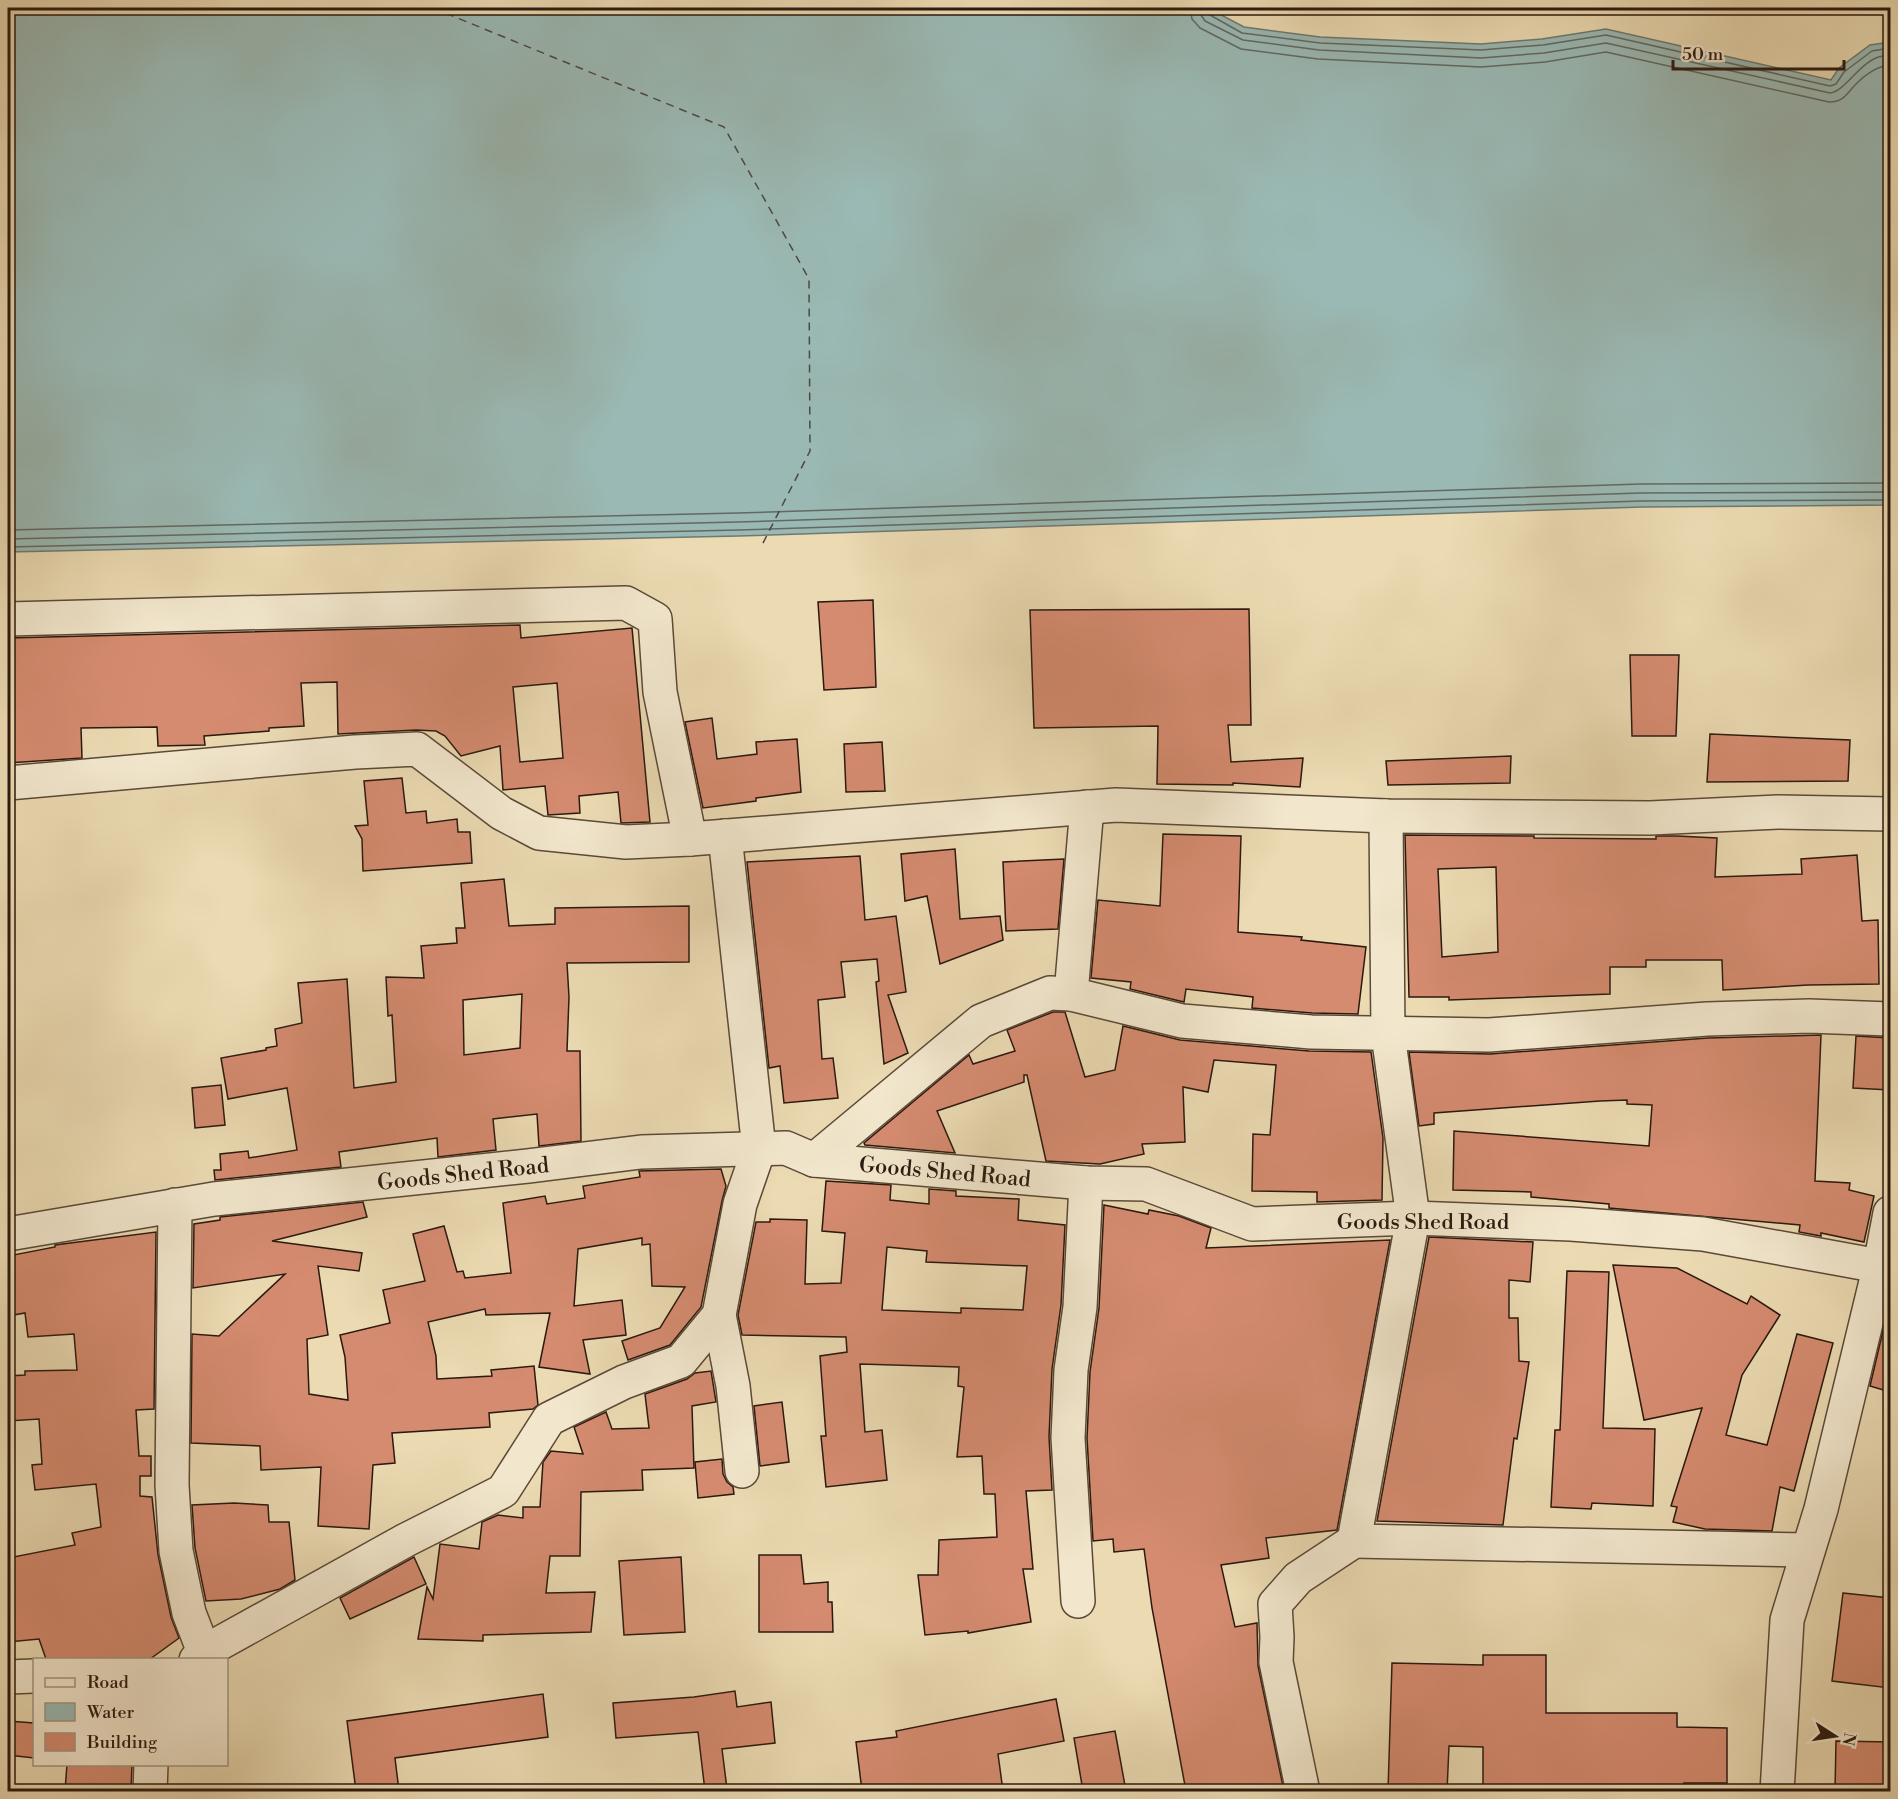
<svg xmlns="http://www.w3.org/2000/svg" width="1898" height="1799" font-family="'Libre Bodoni',serif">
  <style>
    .water { fill: #9ab9b4; stroke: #6e7972; stroke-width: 1.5 }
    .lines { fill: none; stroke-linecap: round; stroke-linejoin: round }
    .shore { stroke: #626962; stroke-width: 1.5 }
    .ferry { stroke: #4c4941; stroke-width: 1.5; stroke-dasharray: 8 6; stroke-linecap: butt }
    .building { fill: #d58b70; stroke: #2b190f; stroke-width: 1.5; fill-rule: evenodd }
    .minor-casing { stroke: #5b4938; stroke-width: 36 }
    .minor { stroke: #f2e7cd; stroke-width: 33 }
    .labels { text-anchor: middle; stroke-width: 5; stroke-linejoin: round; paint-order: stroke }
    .street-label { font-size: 22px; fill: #2b190f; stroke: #f2e7cd }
  </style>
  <rect width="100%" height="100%" fill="#ebdab2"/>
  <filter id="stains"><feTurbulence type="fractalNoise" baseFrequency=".00333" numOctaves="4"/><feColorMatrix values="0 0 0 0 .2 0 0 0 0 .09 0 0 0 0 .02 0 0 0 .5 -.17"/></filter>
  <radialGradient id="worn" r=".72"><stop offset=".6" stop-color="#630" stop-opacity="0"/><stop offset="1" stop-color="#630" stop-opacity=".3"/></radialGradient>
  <!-- water -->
  <path class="water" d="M 8,8 L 1208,8 L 1244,27 L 1320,37 L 1481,44 L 1542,39 L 1606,29 L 1831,80 L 1839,68 L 1870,45 L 1890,42 L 1890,505 L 1642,507 L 739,536 L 8,552 Z"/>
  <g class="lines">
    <!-- shore -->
    <g class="shore">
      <path d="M 1190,8 L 1192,19 L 1200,28 L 1241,49 L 1318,59 L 1481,67 L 1545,62 L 1606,52 L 1829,102 C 1844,102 1847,93 1856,84 C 1866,74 1878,66 1890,65"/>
      <path d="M 1199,8 L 1201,15 L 1205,21 L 1243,40 L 1319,50 L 1481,58 L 1544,53 L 1606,43 L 1830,93 C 1844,92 1859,64 1876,58 C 1880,56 1886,56 1890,55"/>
      <path d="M 1207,8 L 1210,15 L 1242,33 L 1320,43 L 1481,50 L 1543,45 L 1606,35 L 1830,86 L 1836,84 L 1844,72 L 1872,51 L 1890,48"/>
      <path d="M 8,530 L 738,513 L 1641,484 L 1890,483"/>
      <path d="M 8,539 L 738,522 L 1641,493 L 1890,492"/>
      <path d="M 8,547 L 738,530 L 1641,501 L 1890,500"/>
    </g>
    <!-- ferry -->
    <path class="ferry" d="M 433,8 L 724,127 L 809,279 L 810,451 L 761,547"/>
  </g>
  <!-- building -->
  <g class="building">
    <path d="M 873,600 L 876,687 L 824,690 L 818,602 Z"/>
    <path d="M 1249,609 L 1251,725 L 1228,725 L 1231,762 L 1303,758 L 1300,787 L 1233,783 L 1233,785 L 1157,784 L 1158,726 L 1034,728 L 1030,610 Z"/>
    <path d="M 520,625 L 521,638 L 632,628 L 650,822 L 621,823 L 618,792 L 579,796 L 580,813 L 548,815 L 545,786 L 503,790 L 500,746 L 461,756 L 445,736 L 436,731 L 416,730 L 338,734 L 337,682 L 301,683 L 304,726 L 269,728 L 269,731 L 204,736 L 205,745 L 158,746 L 157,727 L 81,728 L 82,758 L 8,763 L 8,638 ZM 557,683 L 563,758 L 520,762 L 513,687 Z"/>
    <path d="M 1630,655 L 1679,655 L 1676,736 L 1632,736 Z"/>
    <path d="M 712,718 L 717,759 L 757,754 L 756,742 L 797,739 L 801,792 L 756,798 L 756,801 L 703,808 L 685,722 Z"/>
    <path d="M 1710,734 L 1850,740 L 1848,781 L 1707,782 Z"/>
    <path d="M 882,742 L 885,791 L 846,792 L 844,744 Z"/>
    <path d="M 1511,756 L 1510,783 L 1388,785 L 1386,761 Z"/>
    <path d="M 402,778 L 406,813 L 426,811 L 427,823 L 457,819 L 458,832 L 470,832 L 472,863 L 363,871 L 362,839 L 355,826 L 368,825 L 364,781 Z"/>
    <path d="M 1163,834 L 1241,836 L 1238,932 L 1302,937 L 1301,940 L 1366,947 L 1358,1014 L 1312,1013 L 1252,1008 L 1253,997 L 1186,989 L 1184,1002 L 1130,989 L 1131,982 L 1091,978 L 1098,900 L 1160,906 Z"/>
    <path d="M 1405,835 L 1534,836 L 1534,838 L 1656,839 L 1656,836 L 1677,836 L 1717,838 L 1715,877 L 1802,874 L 1801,859 L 1857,855 L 1862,921 L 1878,920 L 1879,984 L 1808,985 L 1723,990 L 1722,960 L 1646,960 L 1646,967 L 1610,967 L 1610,994 L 1449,1000 L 1449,997 L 1409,997 ZM 1496,867 L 1498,952 L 1442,957 L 1438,869 Z"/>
    <path d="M 955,849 L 960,919 L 1000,916 L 1003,940 L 940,964 L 927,896 L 905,901 L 901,854 Z"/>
    <path d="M 860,856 L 865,920 L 896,916 L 906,992 L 888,995 L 908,1053 L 884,1064 L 876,982 L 879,981 L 877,959 L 841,962 L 845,997 L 818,1000 L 822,1059 L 833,1058 L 838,1098 L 784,1103 L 780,1066 L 769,1068 L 747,862 Z"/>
    <path d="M 1064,859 L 1058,929 L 1006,931 L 1003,862 Z"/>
    <path d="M 504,879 L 509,926 L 555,924 L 555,908 L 689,906 L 689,962 L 567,963 L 569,997 L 567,1051 L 580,1051 L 581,1141 L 539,1146 L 537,1114 L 493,1119 L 496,1150 L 438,1157 L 437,1138 L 339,1152 L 341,1167 L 215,1180 L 214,1170 L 221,1170 L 220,1154 L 248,1151 L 249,1158 L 297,1150 L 287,1088 L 228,1099 L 221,1058 L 266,1050 L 266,1048 L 277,1046 L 275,1029 L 302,1023 L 298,983 L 347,979 L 354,1088 L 396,1082 L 392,1015 L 388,1016 L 386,977 L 424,978 L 421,946 L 457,943 L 456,928 L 465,928 L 461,883 ZM 522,994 L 520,1048 L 464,1055 L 463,1000 Z"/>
    <path d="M 1053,1012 L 1065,1012 L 1085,1077 L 1115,1070 L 1123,1026 L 1180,1040 L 1309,1051 L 1371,1052 L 1383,1138 L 1382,1200 L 1317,1202 L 1317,1192 L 1252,1191 L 1253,1134 L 1270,1135 L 1276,1065 L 1214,1060 L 1208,1092 L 1183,1087 L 1185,1142 L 1142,1144 L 1144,1154 L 1100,1164 L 1046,1161 L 1027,1075 L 1024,1075 L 1024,1082 L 937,1111 L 955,1153 L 865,1145 L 864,1143 L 969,1055 L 973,1064 L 1015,1051 L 1007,1030 Z"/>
    <path d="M 1821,1035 L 1815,1181 L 1850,1183 L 1849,1190 L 1874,1196 L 1864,1242 L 1821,1233 L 1821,1236 L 1799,1232 L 1800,1225 L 1609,1208 L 1609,1204 L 1531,1197 L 1531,1192 L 1453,1190 L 1454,1131 L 1649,1146 L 1652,1105 L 1627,1104 L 1627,1100 L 1600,1101 L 1434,1113 L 1434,1124 L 1419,1126 L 1409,1052 L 1490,1054 L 1708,1038 Z"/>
    <path d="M 1856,1036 L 1890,1038 L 1890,1090 L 1853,1088 Z"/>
    <path d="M 221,1085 L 225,1125 L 195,1128 L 192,1088 Z"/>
    <path d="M 721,1169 L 726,1186 L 722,1201 L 701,1307 L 670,1345 L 628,1360 L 622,1341 L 660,1328 L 685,1287 L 652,1286 L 650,1244 L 642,1245 L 642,1238 L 578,1249 L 574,1306 L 622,1300 L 626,1335 L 583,1340 L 590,1374 L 539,1367 L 550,1313 L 486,1315 L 485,1309 L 428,1322 L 436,1356 L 437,1379 L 492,1376 L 491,1370 L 534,1366 L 538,1405 L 533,1409 L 489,1413 L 490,1427 L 392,1433 L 395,1463 L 373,1465 L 369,1529 L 318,1526 L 321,1467 L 261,1470 L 260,1446 L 191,1443 L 192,1334 L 219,1336 L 285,1274 L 193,1288 L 194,1224 L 220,1220 L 220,1217 L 363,1202 L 367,1217 L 272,1241 L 362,1253 L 359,1271 L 318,1266 L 328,1335 L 307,1339 L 309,1394 L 348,1400 L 345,1357 L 340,1335 L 390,1323 L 383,1290 L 425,1281 L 413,1234 L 444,1226 L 457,1272 L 463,1271 L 465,1278 L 511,1273 L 503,1203 L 545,1196 L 547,1204 L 585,1198 L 583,1186 L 640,1177 L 639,1171 Z"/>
    <path d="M 826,1181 L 891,1185 L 890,1200 L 929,1204 L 929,1189 L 956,1191 L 956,1196 L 1019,1199 L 1018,1220 L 1065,1225 L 1061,1305 L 1052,1369 L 1049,1437 L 1052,1490 L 1026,1491 L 1033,1569 L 1023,1569 L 1031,1622 L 968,1633 L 968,1631 L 925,1635 L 918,1575 L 938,1575 L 939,1540 L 997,1537 L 995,1494 L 984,1494 L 982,1456 L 957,1457 L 964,1387 L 958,1386 L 959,1367 L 860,1364 L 865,1432 L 882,1430 L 887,1480 L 826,1487 L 821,1436 L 826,1436 L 820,1356 L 847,1352 L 846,1337 L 742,1335 L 738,1315 L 756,1222 L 770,1222 L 770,1219 L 807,1220 L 805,1284 L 841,1283 L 845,1233 L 822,1231 ZM 887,1247 L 927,1251 L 926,1262 L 1027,1266 L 1023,1310 L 961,1308 L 961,1313 L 882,1310 Z"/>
    <path d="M 1104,1205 L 1148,1214 L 1149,1210 L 1179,1216 L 1211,1228 L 1206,1248 L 1390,1240 L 1337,1530 L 1266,1538 L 1269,1558 L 1221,1565 L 1235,1627 L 1257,1623 L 1258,1666 L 1284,1791 L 1186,1791 L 1152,1608 L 1144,1549 L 1114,1552 L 1113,1539 L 1093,1541 L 1087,1438 L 1090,1372 L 1099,1308 Z"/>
    <path d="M 156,1232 L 154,1409 L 136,1410 L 139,1456 L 151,1456 L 151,1476 L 140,1476 L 140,1496 L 152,1497 L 158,1555 L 171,1617 L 179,1638 L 150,1659 L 46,1659 L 39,1639 L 8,1642 L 8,1558 L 75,1545 L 72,1533 L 101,1527 L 96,1484 L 35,1490 L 32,1465 L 42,1464 L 39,1419 L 8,1421 L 8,1376 L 25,1375 L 25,1371 L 77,1370 L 74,1334 L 28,1337 L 25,1313 L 8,1316 L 8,1256 L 55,1247 L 55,1245 Z"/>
    <path d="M 1429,1237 L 1533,1242 L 1530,1282 L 1509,1280 L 1509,1318 L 1518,1318 L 1519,1361 L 1529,1362 L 1517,1439 L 1514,1438 L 1503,1525 L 1377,1521 Z"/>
    <path d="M 1613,1265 L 1677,1268 L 1747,1304 L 1751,1296 L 1780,1315 L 1742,1375 L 1726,1435 L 1767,1445 L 1797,1334 L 1833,1343 L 1794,1491 L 1780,1487 L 1772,1531 L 1705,1529 L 1673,1522 L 1677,1507 L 1671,1506 L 1702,1408 L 1644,1420 Z"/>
    <path d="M 1567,1271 L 1609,1272 L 1603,1428 L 1655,1429 L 1653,1506 L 1592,1503 L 1591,1509 L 1551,1507 L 1555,1430 L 1560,1430 Z"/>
    <path d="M 1890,1301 L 1890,1392 L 1870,1386 Z"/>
    <path d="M 711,1371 L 716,1402 L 692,1406 L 694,1468 L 642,1470 L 643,1490 L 581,1492 L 580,1556 L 550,1556 L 546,1593 L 595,1592 L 591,1632 L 483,1635 L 483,1641 L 418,1639 L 427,1587 L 433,1599 L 440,1544 L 479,1549 L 482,1522 L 498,1515 L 523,1518 L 523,1507 L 540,1507 L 543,1462 L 551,1451 L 583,1454 L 574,1427 L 606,1412 L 612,1429 L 649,1428 L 645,1394 L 687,1379 L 695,1373 Z"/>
    <path d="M 782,1402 L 789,1462 L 760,1466 L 754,1406 Z"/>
    <path d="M 722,1459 L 723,1474 L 727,1482 L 733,1487 L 734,1494 L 698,1498 L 695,1462 Z"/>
    <path d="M 234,1503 L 268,1505 L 269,1522 L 289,1522 L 295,1580 L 280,1589 L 241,1599 L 206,1601 L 195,1548 L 192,1505 Z"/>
    <path d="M 759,1555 L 801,1555 L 804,1584 L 828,1582 L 828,1602 L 832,1602 L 833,1632 L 759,1632 Z"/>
    <path d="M 414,1557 L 426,1584 L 350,1619 L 340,1598 Z"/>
    <path d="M 681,1557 L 685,1632 L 624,1635 L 619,1561 Z"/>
    <path d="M 1843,1593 L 1890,1598 L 1890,1688 L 1832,1681 Z"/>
    <path d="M 1483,1655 L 1546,1655 L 1546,1713 L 1677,1713 L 1677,1727 L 1727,1728 L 1727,1783 L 1684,1783 L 1684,1791 L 1483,1791 L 1483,1747 L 1449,1746 L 1447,1791 L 1388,1791 L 1392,1663 L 1483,1665 Z"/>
    <path d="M 735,1691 L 737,1707 L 771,1702 L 775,1743 L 722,1749 L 727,1789 L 705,1791 L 698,1732 L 616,1738 L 613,1703 L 694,1697 Z"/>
    <path d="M 543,1694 L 548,1737 L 395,1758 L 399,1791 L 356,1791 L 347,1721 Z"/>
    <path d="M 1056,1699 L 1064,1741 L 998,1754 L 1003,1791 L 862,1791 L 856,1742 L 897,1737 L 896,1731 Z"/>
    <path d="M 8,1721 L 34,1723 L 34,1758 L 8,1755 Z"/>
    <path d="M 1115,1731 L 1126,1791 L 1083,1791 L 1074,1738 Z"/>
    <path d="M 1836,1741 L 1890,1742 L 1890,1791 L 1835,1791 Z"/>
    <path d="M 67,1764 L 132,1764 L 131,1791 L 65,1791 Z"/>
  </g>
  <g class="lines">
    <defs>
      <g id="minor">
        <path d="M 8,619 L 626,603 L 655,619 L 660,692 L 690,839"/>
        <path d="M 8,783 L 355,752 L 417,749 L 501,813 L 539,833 L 626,842 L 690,839 L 1116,805 L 1386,816 L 1650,818 L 1778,812 L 1890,814"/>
        <path d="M 1071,994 L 1087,807"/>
        <path d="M 814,1160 L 981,1021 L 1050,993 L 1071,994 L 1182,1021 L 1311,1032 L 1489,1035 L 1707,1019 L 1809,1016 L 1890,1019"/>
        <path d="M 175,1205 L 172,1485 L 176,1551 L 189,1613 L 204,1652"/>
        <path d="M 8,1234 L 214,1199 L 528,1166 L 641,1152 L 786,1148 L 814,1160 L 1086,1183 L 1146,1184 L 1252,1224 L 1413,1218 L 1571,1224 L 1703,1234 L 1890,1268"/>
        <path d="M 719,1315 L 733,1386 L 742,1471"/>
        <path d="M 1354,1541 L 1808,1550"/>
        <path d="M 1078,1601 L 1068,1438 L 1071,1370 L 1080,1307 L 1086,1183"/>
        <path d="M 196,1660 L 204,1652 L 406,1540 L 503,1491 L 549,1419 L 624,1382 L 681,1361 L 719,1315 L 740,1204 L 759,1149 L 725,836"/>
        <path d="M 8,1677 L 34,1676"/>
        <path d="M 150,1792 L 151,1764"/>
        <path d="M 1303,1792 L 1276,1662 L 1277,1637 L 1275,1604 L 1298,1578 L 1354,1541 L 1413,1218 L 1388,1034 L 1386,816"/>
        <path d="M 1777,1792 L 1787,1620 L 1821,1509 L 1880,1265 L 1890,1213"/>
      </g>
    </defs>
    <!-- minor casing -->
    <use href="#minor" class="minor-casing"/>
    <!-- minor -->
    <use href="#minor" class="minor"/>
  </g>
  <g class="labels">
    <!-- street labels -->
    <g class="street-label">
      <text transform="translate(945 1171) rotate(5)" y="8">Goods Shed Road</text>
      <text transform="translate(463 1173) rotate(-6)" y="8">Goods Shed Road</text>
      <text x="1423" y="1229">Goods Shed Road</text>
    </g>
  </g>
  <!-- margin -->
  <rect width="1898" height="1799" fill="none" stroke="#ebdab2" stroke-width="30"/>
  <rect x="9" y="9" width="1880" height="1781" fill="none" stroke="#2b190f" stroke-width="3"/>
  <rect x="15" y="15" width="1868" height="1769" fill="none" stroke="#2b190f" stroke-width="1.5"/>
  <!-- legend -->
  <rect x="33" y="1658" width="195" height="108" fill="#f2e7cd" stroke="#a29581" stroke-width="1.5"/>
  <rect x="45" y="1678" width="30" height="9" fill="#f2e7cd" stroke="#a29581" stroke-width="1.5"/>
  <text x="87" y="1688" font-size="18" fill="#2b190f">Road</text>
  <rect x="45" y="1703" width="30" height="18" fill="#9ab9b4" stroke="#a29581" stroke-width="1.5"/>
  <text x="87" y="1718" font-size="18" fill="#2b190f">Water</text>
  <rect x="45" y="1733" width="30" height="18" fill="#d58b70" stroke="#a29581" stroke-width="1.5"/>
  <text x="87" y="1748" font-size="18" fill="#2b190f">Building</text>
  <!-- north arrow -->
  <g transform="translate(1835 1736) rotate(102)" stroke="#f2e7cd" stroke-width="4.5" paint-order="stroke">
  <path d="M0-4.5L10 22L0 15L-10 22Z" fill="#2b190f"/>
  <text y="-9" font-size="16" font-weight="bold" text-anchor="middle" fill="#2b190f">N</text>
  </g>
  <!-- scale -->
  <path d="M1673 60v9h171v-9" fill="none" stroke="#2b190f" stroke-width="3"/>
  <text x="1682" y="60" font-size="18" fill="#2b190f" stroke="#f2e7cd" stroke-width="4.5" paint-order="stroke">50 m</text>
  <rect width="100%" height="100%" filter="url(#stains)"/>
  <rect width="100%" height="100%" fill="url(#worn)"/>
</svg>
